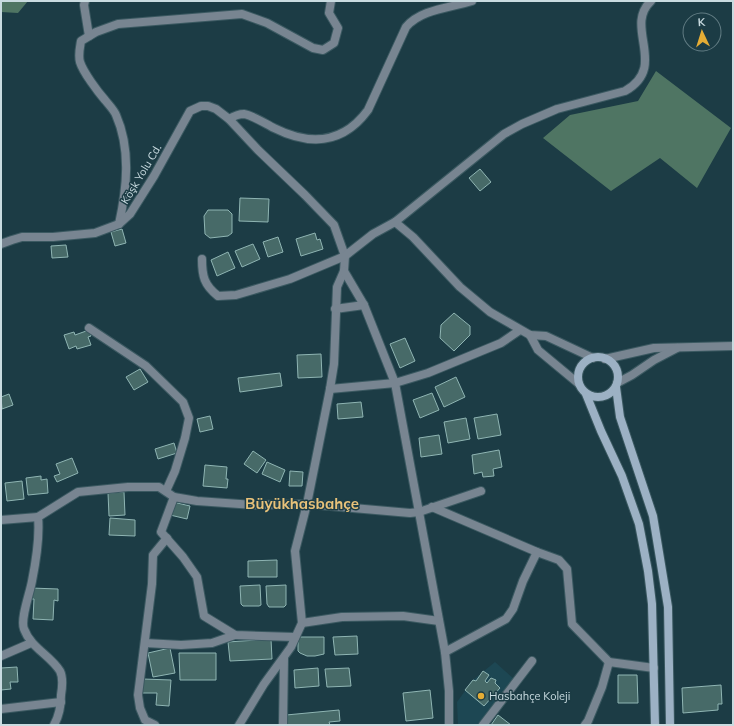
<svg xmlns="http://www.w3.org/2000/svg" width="734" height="726" font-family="Mulish,sans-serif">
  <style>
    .built { fill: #1d4753 }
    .forest { fill: #4f7563 }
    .building { fill: #476a68; stroke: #8fb5b3 }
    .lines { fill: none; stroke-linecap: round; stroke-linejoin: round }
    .street-casing { stroke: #3b5961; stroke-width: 10 }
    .secondary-casing { stroke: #3b5961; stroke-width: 10 }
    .street { stroke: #788591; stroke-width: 8 }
    .secondary { stroke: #9cb1c4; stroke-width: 8 }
    .poi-dot { fill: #e5ad35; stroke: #1c3c45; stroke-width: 1.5 }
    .labels { text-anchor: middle; stroke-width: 3; stroke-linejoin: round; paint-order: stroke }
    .street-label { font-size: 11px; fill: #c9dbe0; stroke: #1c3c45 }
    .poi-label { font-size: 11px; fill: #c9dbe0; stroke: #1c3c45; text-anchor: start }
    .district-label { font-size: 15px; font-weight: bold; fill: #e8c27a; stroke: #1c3c45 }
  </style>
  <rect width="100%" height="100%" fill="#1c3c45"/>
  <!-- built -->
  <path class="built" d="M 495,662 L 514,679 L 479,725 L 458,725 L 457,702 L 473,680 Z"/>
  <!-- forest -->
  <g class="forest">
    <path d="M 1,1 L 28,1 L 18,13 L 1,12 Z"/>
    <path d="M 656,71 L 731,128 L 697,188 L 660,158 L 611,191 L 543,138 L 570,115 L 638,101 Z"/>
  </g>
  <!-- building -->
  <g class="building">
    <path d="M 480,169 L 491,182 L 480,191 L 469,178 Z"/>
    <path d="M 240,198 L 269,199 L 268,222 L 239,221 Z"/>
    <path d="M 208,210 L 228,210 L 232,214 L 232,233 L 228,236 L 210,238 L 205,234 L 204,216 Z"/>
    <path d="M 122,229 L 126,243 L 115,246 L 111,232 Z"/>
    <path d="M 315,233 L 317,240 L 320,239 L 323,249 L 301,256 L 296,239 Z"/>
    <path d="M 278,237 L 283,252 L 268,257 L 263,242 Z"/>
    <path d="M 253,244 L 260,259 L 242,267 L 235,251 Z"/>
    <path d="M 66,245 L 68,257 L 52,258 L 51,246 Z"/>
    <path d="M 228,252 L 235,268 L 217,276 L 211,260 Z"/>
    <path d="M 454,313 L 470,326 L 470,335 L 454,351 L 440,338 L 441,325 Z"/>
    <path d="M 89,330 L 91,336 L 88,337 L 91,345 L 77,349 L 76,346 L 69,349 L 64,335 L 74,332 L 75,335 Z"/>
    <path d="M 405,338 L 415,361 L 400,368 L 390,344 Z"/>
    <path d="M 321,354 L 322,377 L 298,378 L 297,355 Z"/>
    <path d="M 140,369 L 148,382 L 134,390 L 126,377 Z"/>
    <path d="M 280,373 L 282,386 L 240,392 L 238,378 Z"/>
    <path d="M 456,377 L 465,397 L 444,407 L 435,387 Z"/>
    <path d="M 432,393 L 439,410 L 420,418 L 413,400 Z"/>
    <path d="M 9,394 L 13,405 L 2,409 L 1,397 Z"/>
    <path d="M 361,402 L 363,417 L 338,419 L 337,404 Z"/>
    <path d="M 497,414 L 501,435 L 478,439 L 474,418 Z"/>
    <path d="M 210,416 L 213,429 L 200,432 L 197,419 Z"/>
    <path d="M 466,418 L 470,439 L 448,443 L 444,422 Z"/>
    <path d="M 439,435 L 442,454 L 421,457 L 419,438 Z"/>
    <path d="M 174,443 L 177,453 L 158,459 L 155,449 Z"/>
    <path d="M 499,450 L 502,467 L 493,469 L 494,476 L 483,477 L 482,472 L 474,474 L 472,455 Z"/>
    <path d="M 253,451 L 266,460 L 257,473 L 244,464 Z"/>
    <path d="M 72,458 L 78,473 L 57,482 L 54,476 L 60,474 L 56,464 Z"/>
    <path d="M 267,462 L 285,470 L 280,482 L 262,474 Z"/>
    <path d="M 205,465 L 227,467 L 226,479 L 228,479 L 227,488 L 203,486 Z"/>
    <path d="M 290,471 L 303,472 L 302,486 L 289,486 Z"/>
    <path d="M 41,476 L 41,480 L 47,479 L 48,493 L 28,495 L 26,478 Z"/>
    <path d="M 22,481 L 24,499 L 7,501 L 5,483 Z"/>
    <path d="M 124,492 L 125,515 L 109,516 L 108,493 Z"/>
    <path d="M 173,502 L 190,506 L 187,519 L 170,515 Z"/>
    <path d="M 110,518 L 135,520 L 135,536 L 109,535 Z"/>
    <path d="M 277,560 L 277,577 L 248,577 L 248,561 Z"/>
    <path d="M 260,585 L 261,605 L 259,606 L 243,606 L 241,604 L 240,586 Z"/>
    <path d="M 286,585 L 286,605 L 284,607 L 269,607 L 267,604 L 266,586 Z"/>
    <path d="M 31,588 L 58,589 L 58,601 L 54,600 L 53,620 L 33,619 L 34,599 L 31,599 Z"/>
    <path d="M 357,636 L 358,654 L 335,655 L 333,637 Z"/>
    <path d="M 298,637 L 324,637 L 324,654 L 315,656 L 307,656 L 300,653 L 298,651 Z"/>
    <path d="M 271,639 L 272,659 L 230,661 L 228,642 Z"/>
    <path d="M 170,648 L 175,673 L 153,677 L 148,653 Z"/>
    <path d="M 179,653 L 216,653 L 216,680 L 180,680 Z"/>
    <path d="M 17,667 L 18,682 L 10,682 L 11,689 L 1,690 L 1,668 Z"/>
    <path d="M 318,668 L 319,686 L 295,688 L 294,670 Z"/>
    <path d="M 349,668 L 351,686 L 327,687 L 325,669 Z"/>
    <path d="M 483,671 L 489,675 L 485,681 L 487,683 L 491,678 L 496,680 L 495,683 L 500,688 L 484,706 L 465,690 L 473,680 L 476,681 Z"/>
    <path d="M 618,675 L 637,675 L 638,703 L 618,703 Z"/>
    <path d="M 143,679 L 171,680 L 169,706 L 156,705 L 157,693 L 142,693 Z"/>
    <path d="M 721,685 L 722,704 L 718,704 L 718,710 L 683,713 L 682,688 Z"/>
    <path d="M 430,690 L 433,718 L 406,721 L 403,693 Z"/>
    <path d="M 339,710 L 340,721 L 329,722 L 330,725 L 287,725 L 286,715 Z"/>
    <path d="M 498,715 L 511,725 L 491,725 Z"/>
  </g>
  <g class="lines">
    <defs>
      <g id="street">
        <path d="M 85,1 L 84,5 L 89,36"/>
        <path d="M 229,119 C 234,116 238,114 244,114 C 252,115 266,124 274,128 C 310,146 343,144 368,110 L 406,27 C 421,9 450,8 472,1"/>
        <path d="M 395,222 L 413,237 L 460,287 L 490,312 L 530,335 L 546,336 L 593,358"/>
        <path d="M 119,224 C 127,188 131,149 116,115 C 114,110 109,105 105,100 C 98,92 83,72 80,62 C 78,55 80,47 81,41 L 96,32 L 118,24 L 242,14 L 267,23 L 313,48 L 323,50 L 334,43 L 338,28 L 329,13 L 331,1"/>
        <path d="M 1,244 L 12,240 L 22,237 L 53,237 L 95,233 L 119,224 L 130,214 L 154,176 L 190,111 L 201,106 L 208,106 L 216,109 L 229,119 L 258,150 L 305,195 L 334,225 L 345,256 L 344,271 L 337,287 L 334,364 L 330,389 L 307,504 L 295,551 L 302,623 L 291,647 L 264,684 L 239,725"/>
        <path d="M 202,259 C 202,276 204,285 218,296 L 236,295 L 290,279 L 345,256 L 373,234 L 395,222 L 504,134 L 522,124 L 557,109 L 625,91 C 669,66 623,27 651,1"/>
        <path d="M 344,271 L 364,305 L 395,383 L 445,652 L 449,691 L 449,725"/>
        <path d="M 335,309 L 364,305"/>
        <path d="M 89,328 L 146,366 L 183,402 L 189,418 L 185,438 L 175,471 L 166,491"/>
        <path d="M 530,335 L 538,350 L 579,384"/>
        <path d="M 605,359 L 654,348 L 733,346"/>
        <path d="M 617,383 L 632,375 L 654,360 L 677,348"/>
        <path d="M 330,389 L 395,383 L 428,373 L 501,343 L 520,330"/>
        <path d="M 174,497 L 161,532 L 183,557 L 197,577 L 204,616 L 235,635 L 295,637"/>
        <path d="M 432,507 L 537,552 L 559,560 L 567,569 L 572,624 L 609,662 L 654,668"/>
        <path d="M 38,517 C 40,538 36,561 32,581 C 30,593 20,619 24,629 C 31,648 50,655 60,671 C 63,677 62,689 61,695 C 61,706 59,716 54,725"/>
        <path d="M 1,520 L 38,517 L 78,492 L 128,487 L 159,487 L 174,497 L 197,501 L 254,505 L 307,504 L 410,513 L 419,512 L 481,491"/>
        <path d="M 302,623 L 342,617 L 403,616 L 439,621"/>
        <path d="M 145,643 L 181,645 L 212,643 L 235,635"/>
        <path d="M 445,652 L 506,619 L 513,609 L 523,581 L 537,552"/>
        <path d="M 1,656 L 31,643"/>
        <path d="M 1,709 L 61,702"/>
        <path d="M 155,725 L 145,720 L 140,708 L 138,695 L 152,584 L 153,555 L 167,538"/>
        <path d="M 283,725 L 284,658"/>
        <path d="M 483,725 L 532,661"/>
        <path d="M 585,725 L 588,721 L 602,687 L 609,662"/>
      </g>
      <g id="secondary">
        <circle cx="598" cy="377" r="20"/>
        <path d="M 616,387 L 620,417 L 653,516 L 668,607 L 670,725"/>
        <path d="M 586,394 L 601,431 L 622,476 L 639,524 L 648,571 L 652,604 L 655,725"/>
      </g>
    </defs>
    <!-- street casing -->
    <use href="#street" class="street-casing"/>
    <!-- secondary casing -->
    <use href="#secondary" class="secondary-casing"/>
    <!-- street -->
    <use href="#street" class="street"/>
    <!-- secondary -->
    <use href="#secondary" class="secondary"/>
  </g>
  <!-- markers -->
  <circle class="poi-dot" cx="481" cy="696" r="4"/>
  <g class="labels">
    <!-- street labels -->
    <g class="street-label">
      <text transform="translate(141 174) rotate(-59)" y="4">Köşk Yolu Cd.</text>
    </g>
    <!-- poi labels -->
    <g class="poi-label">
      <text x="489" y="700">Hasbahçe Koleji</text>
    </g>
    <!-- district labels -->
    <g class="district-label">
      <text x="302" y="509">Büyükhasbahçe</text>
    </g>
  </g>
  <!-- border -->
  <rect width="734" height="726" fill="none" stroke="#c9dbe0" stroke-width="4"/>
  <!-- north arrow -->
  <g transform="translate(702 32) rotate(356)"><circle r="19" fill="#1c3c45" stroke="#617c83"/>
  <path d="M0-3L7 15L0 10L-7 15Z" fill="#e5ad35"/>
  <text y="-6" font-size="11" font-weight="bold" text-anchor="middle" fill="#c9dbe0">K</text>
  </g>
</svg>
